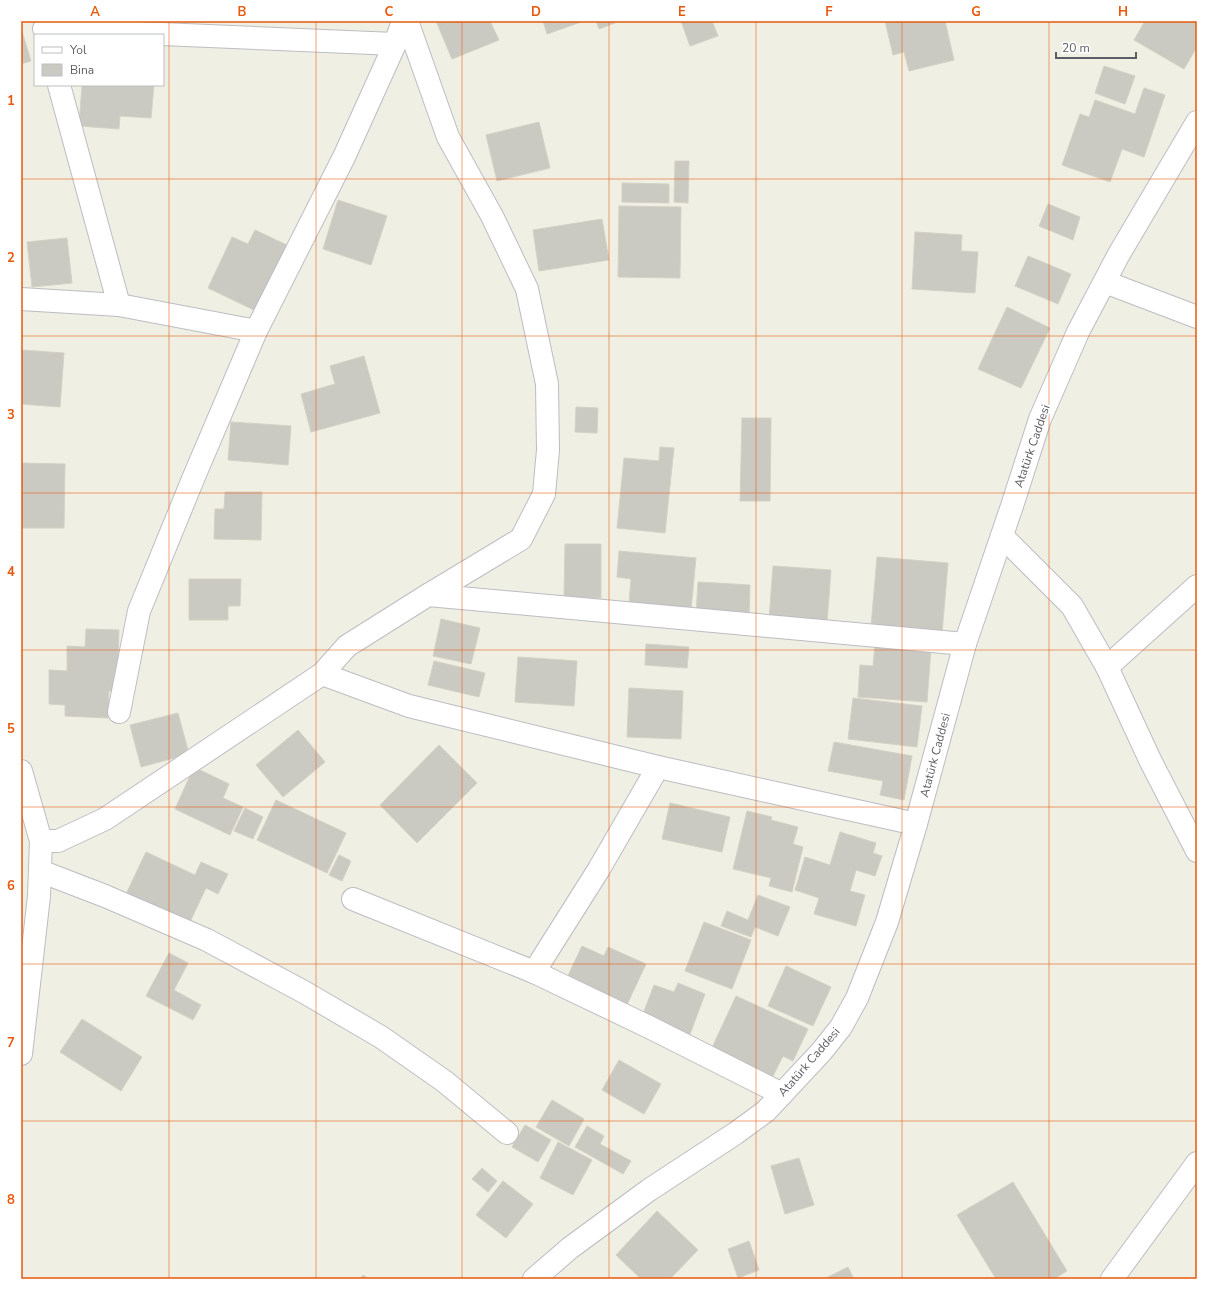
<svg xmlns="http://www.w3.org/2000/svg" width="1218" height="1300" font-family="'Nunito Sans',sans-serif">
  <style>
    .building { fill: #cac9c2; stroke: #d4d2c3 }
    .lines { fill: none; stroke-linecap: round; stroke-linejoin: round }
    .minor-casing { stroke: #bcbdc3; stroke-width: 24 }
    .tertiary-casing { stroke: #bcbdc3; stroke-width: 24 }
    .minor { stroke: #fff; stroke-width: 22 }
    .tertiary { stroke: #fff; stroke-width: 22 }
    .grid { fill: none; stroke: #e8590c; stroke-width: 1; stroke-opacity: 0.55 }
    .labels { text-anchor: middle; stroke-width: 4; stroke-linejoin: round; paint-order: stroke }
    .street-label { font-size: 12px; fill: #5c5e65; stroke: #fff }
    .neatline { fill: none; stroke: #e8590c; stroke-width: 1.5 }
    .grid-label { font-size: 13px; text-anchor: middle; font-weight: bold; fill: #e8590c }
  </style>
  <rect width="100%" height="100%" fill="#efefe4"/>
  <!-- building -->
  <g class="building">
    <path d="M 436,21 L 490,21 L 499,40 L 452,59 Z"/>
    <path d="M 543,21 L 584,21 L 547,34 Z"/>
    <path d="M 596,21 L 620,21 L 599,29 Z"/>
    <path d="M 681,21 L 712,21 L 718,36 L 690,46 Z"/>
    <path d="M 885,21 L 945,21 L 954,60 L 909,71 L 904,52 L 893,55 Z"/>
    <path d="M 1145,21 L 1197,22 L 1197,47 L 1184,69 L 1134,40 Z"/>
    <path d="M 21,28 L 31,61 L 21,64 Z"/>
    <path d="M 1104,66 L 1135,76 L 1125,104 L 1095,93 Z"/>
    <path d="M 82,85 L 154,85 L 151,118 L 120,116 L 119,129 L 79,126 Z"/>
    <path d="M 1144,88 L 1165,95 L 1144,157 L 1122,149 L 1110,182 L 1062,165 L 1080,114 L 1089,117 L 1095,100 L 1135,114 Z"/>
    <path d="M 539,122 L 550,168 L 497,181 L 486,135 Z"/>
    <path d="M 675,161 L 689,161 L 688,203 L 674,202 Z"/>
    <path d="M 622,183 L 669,184 L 669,203 L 622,202 Z"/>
    <path d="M 338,200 L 387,216 L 371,265 L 323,249 Z"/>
    <path d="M 1048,204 L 1080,217 L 1073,240 L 1039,226 Z"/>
    <path d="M 619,206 L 681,207 L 680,278 L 618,277 Z"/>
    <path d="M 602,219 L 609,260 L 539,271 L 533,230 Z"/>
    <path d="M 255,230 L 289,246 L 258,312 L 208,288 L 232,237 L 248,244 Z"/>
    <path d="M 915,232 L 962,235 L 961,251 L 978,252 L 975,293 L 912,289 Z"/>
    <path d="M 67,238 L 72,283 L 32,287 L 27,242 Z"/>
    <path d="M 1028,256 L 1071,274 L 1058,304 L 1015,286 Z"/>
    <path d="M 1007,307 L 1050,328 L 1021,388 L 978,369 Z"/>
    <path d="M 21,350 L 64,353 L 60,407 L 21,404 Z"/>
    <path d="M 364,356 L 380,413 L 311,432 L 301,394 L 335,384 L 330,366 Z"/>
    <path d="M 576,407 L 598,408 L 597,433 L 575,432 Z"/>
    <path d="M 742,418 L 771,418 L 770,501 L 740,501 Z"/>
    <path d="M 231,422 L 291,426 L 288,465 L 228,460 Z"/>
    <path d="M 660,447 L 674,448 L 665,533 L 617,528 L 624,458 L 659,461 Z"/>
    <path d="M 21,463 L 65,464 L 64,528 L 21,528 Z"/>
    <path d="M 225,492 L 262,492 L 261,540 L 214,539 L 215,509 L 224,509 Z"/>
    <path d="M 565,544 L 601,544 L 601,598 L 564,598 Z"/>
    <path d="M 619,551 L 696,558 L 691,609 L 629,604 L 631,579 L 617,577 Z"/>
    <path d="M 877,557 L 948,563 L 942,633 L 871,627 Z"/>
    <path d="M 773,566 L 831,570 L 827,623 L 769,620 Z"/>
    <path d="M 189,579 L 241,579 L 240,606 L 228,606 L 228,620 L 189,620 Z"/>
    <path d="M 698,582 L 750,585 L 749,616 L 696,614 Z"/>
    <path d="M 441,619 L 480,628 L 471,664 L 433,656 Z"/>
    <path d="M 86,629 L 119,630 L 117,691 L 109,691 L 108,718 L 65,716 L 65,705 L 49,704 L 49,670 L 67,671 L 67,646 L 85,647 Z"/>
    <path d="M 646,644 L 689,647 L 687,668 L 645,665 Z"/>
    <path d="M 875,645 L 931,649 L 927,702 L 858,697 L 860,665 L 873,666 Z"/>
    <path d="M 518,657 L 577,661 L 574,706 L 515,702 Z"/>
    <path d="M 434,661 L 485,673 L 479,697 L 428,685 Z"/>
    <path d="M 629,688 L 683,691 L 681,739 L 627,737 Z"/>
    <path d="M 853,698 L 922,706 L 917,747 L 848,739 Z"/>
    <path d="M 178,713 L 189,754 L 141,767 L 130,725 Z"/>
    <path d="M 298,730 L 325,762 L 283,797 L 256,765 Z"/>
    <path d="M 834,742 L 912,756 L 904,800 L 880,795 L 883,781 L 828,771 Z"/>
    <path d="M 439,745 L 477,783 L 417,843 L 380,805 Z"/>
    <path d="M 194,767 L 229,784 L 223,798 L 243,807 L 230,835 L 175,809 Z"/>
    <path d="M 276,800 L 346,833 L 327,873 L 257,840 Z"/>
    <path d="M 670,803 L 730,817 L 722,852 L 662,839 Z"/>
    <path d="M 245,808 L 263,817 L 253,839 L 234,831 Z"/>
    <path d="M 747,811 L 772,817 L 771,820 L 798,827 L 793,844 L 803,847 L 792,892 L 769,886 L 771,878 L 733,869 Z"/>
    <path d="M 840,832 L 876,843 L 873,853 L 882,856 L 875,876 L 856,870 L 850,891 L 865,895 L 856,926 L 814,914 L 819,898 L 795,890 L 805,857 L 830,865 Z"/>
    <path d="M 146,852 L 195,875 L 201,862 L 228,874 L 218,894 L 206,888 L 189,924 L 126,894 Z"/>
    <path d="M 339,855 L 351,861 L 342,881 L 329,875 Z"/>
    <path d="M 758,895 L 790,907 L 778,936 L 755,927 L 751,937 L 721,926 L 727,911 L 748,920 Z"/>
    <path d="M 704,922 L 751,940 L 732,989 L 685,971 Z"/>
    <path d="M 582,946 L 604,956 L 608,947 L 646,964 L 625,1009 L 565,982 Z"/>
    <path d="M 169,953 L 188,963 L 174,990 L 201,1005 L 193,1020 L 146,996 Z"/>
    <path d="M 786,966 L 831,987 L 813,1026 L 768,1006 Z"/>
    <path d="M 678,983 L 705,994 L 689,1037 L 641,1019 L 654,985 L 674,992 Z"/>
    <path d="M 736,996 L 808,1029 L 793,1061 L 783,1056 L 771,1080 L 710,1052 Z"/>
    <path d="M 82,1019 L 142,1057 L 121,1091 L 60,1052 Z"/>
    <path d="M 619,1060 L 661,1084 L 644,1114 L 602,1090 Z"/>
    <path d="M 552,1100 L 584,1119 L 569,1146 L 536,1127 Z"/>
    <path d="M 525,1125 L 551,1140 L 538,1162 L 512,1147 Z"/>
    <path d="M 587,1126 L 604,1136 L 600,1144 L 631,1161 L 623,1174 L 575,1147 Z"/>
    <path d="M 558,1142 L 592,1160 L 573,1195 L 540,1178 Z"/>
    <path d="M 799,1158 L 814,1205 L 785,1214 L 771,1166 Z"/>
    <path d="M 482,1168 L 497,1181 L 488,1192 L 472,1179 Z"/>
    <path d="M 503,1181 L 533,1204 L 506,1238 L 476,1215 Z"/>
    <path d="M 1013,1182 L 1067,1271 L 1054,1279 L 996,1279 L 957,1215 Z"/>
    <path d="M 657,1211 L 698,1250 L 670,1279 L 641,1279 L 616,1255 Z"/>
    <path d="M 749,1241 L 759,1270 L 738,1278 L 728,1249 Z"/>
    <path d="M 848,1267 L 854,1279 L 824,1279 Z"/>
    <path d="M 363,1275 L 369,1279 L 360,1279 Z"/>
  </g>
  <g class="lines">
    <defs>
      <g id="minor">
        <path d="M 44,29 L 395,44"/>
        <path d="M 59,85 L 119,305"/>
        <path d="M 1105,282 L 1197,317"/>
        <path d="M 21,299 L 119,305 L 256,331"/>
        <path d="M 1002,536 L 1072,606 L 1107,667 L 1151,762 L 1197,851"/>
        <path d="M 428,595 L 965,644"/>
        <path d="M 1107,667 L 1197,586"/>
        <path d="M 322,674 L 409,706 L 658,767 L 916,824"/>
        <path d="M 119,712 L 139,611 L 193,479 L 256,331 L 344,157 L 395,44 L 403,21"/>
        <path d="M 658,767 L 599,869 L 534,972 L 649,1027 L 782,1094"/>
        <path d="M 21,771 L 41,841 L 39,896 L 21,1054"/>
        <path d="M 41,841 L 58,841 L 105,819 L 322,674 L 347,646 L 428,595 L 521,539 L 544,494 L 548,450 L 547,384 L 527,289 L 492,216 L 448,137 L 407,21"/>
        <path d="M 40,871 L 105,896 L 207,940 L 304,992 L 381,1037 L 444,1081 L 507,1133"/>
        <path d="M 353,899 L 534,972"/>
        <path d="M 1112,1279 L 1197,1163"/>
      </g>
      <path id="tertiary" d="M 534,1279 L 570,1248 L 649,1190 L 736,1133 L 766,1111 L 822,1051 L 841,1027 L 857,998 L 887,922 L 916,824 L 965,644 L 1012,506 L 1040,419 L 1078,332 L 1119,254 L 1197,122"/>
    </defs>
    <!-- minor casing -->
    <use href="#minor" class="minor-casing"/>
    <!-- tertiary casing -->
    <use href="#tertiary" class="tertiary-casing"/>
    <!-- minor -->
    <use href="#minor" class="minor"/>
    <!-- tertiary -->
    <use href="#tertiary" class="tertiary"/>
  </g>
  <!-- grid -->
  <path class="grid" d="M 169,21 L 169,1279M 316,21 L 316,1279M 462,21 L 462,1279M 609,21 L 609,1279M 756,21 L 756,1279M 902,21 L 902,1279M 1049,21 L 1049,1279M 21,179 L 1197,179M 21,336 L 1197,336M 21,493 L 1197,493M 21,650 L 1197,650M 21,807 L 1197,807M 21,964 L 1197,964M 21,1121 L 1197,1121"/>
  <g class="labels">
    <!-- street labels -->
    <g class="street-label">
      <text transform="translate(1032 446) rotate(-71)" y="4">Atatürk Caddesi</text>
      <text transform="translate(935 755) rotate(-75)" y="4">Atatürk Caddesi</text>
      <text transform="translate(809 1062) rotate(-49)" y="4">Atatürk Caddesi</text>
    </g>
  </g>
  <!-- border -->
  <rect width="1218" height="1300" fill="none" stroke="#ffffff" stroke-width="44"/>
  <!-- legend -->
  <rect x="34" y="34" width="130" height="52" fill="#ffffff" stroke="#bebfc1"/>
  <rect x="42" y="47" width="20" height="6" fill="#ffffff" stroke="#bebfc1"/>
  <text x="70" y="54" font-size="12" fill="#5c5e65">Yol</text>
  <rect x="42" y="64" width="20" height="12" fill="#cac9c2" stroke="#bebfc1"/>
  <text x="70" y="74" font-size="12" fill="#5c5e65">Bina</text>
  <!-- scale -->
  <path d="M1056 52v6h80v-6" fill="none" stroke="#5c5e65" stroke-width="2"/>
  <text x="1062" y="52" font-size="12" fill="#5c5e65" stroke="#ffffff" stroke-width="3" paint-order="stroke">20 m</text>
  <rect x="22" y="22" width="1174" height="1256" class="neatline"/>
  <g class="grid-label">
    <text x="95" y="16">A</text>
    <text x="242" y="16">B</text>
    <text x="389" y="16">C</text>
    <text x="536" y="16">D</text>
    <text x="682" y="16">E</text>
    <text x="829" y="16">F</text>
    <text x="976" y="16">G</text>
    <text x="1123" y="16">H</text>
    <text x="11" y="105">1</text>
    <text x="11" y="262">2</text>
    <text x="11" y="419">3</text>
    <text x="11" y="576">4</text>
    <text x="11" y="733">5</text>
    <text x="11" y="890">6</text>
    <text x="11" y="1047">7</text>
    <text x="11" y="1204">8</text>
  </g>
</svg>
